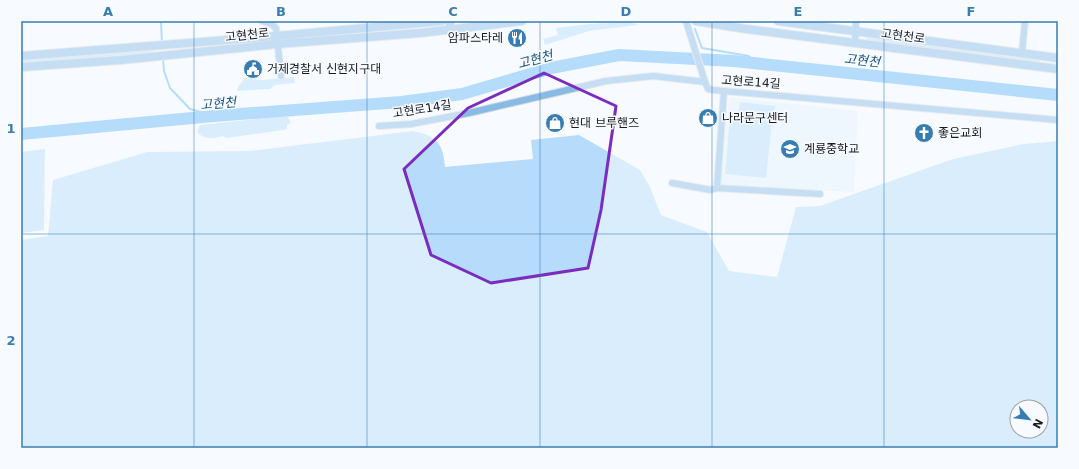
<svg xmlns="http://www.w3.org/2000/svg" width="1079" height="469" font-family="'DejaVu Sans','Noto Sans KR',sans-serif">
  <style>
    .built { fill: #e3f0fc }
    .green { fill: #b7dbfa; fill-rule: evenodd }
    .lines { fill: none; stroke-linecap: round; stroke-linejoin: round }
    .stream { stroke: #66b7f9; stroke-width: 2 }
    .river { stroke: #66b7f9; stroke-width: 12 }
    .minor-casing { stroke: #d3d7db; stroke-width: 8 }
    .tertiary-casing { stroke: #d3d7db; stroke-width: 10 }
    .minor { stroke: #87bae5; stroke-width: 6 }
    .tertiary { stroke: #87bae5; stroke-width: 8 }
    .marked { fill: none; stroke: #7b2cbf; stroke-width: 3; stroke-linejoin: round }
    .grid { fill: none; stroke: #387db2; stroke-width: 1; stroke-opacity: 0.55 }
    .labels { text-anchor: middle; stroke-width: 3; stroke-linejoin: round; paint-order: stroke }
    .street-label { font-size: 12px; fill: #181a1c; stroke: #f7fbff }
    .poi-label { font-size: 12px; fill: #181a1c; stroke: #f7fbff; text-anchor: start }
    .water-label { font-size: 13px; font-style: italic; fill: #19537e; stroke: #f7fbff }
    .neatline { fill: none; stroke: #387db2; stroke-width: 1.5 }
    .grid-label { font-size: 13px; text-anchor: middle; font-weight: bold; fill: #387db2 }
  </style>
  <rect width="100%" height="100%" fill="#f7fbff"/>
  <!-- built -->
  <path class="built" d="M 729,97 L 858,111 L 854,192 L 720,186 Z"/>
  <!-- green -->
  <g class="green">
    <path d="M 627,22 L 637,24 L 637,25 L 589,31 L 545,45 L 543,39 L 558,35 L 556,28 L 589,24 Z"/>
    <path d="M 867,37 L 1040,60 L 1040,63 L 866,40 Z"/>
    <path d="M 153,50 L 153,53 L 21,63 L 21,60 Z"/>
    <path d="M 294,77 L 295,83 L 275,85 L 270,89 L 237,91 L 238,87 L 245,78 L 261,80 Z"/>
    <path d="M 740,102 L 775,106 L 774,120 L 738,116 Z"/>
    <path d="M 274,117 L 288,117 L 291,123 L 287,125 L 287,129 L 283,130 L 227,138 L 223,136 C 213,139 204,140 197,132 L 200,125 Z"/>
    <path d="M 730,117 L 772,121 L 766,178 L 725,174 Z"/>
    <path d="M 413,131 C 437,136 443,143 445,167 L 533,159 L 531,140 L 579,135 L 640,170 L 650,187 L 661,215 L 707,232 L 729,271 L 777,277 L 796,207 L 820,206 L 953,159 L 1024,144 L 1058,141 L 1058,448 L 21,448 L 21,240 L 48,236 L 53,180 L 147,152 L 249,151 ZM 1017,407 L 1041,407 L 1041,431 L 1017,431 Z"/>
    <path d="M 45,149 L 44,230 L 21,233 L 21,152 Z"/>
  </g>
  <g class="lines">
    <!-- stream -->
    <g class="stream">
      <path d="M 161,21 L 162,44"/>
      <path d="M 695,29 L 702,48 L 749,56 L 755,64"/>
      <path d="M 163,58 L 164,71 L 170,88 L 190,109 L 214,116"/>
    </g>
    <!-- river -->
    <path class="river" d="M 21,134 L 214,116 L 401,102 L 462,94 L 551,68 L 619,55 L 734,61 L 1058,95"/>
    <defs>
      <g id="minor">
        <path d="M 262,21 L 271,24 L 276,28 L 281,76"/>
        <path d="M 686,21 L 705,82"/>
        <path d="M 855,42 L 856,21"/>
        <path d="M 1022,53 L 1025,21"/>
        <path d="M 379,126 L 411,124 L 469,113 L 606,81 L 653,76 L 705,82 L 708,89 L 713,90 L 1058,120"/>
        <path d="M 672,183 L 711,190 L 717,188 L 820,194"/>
        <path d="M 717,188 L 724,91"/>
      </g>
      <g id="tertiary">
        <path d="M 696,21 L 746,29 L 1058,69"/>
        <path d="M 778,21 L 1058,58"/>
        <path d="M 450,30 L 450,21"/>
        <path d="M 21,56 L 277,36 L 442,21"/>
        <path d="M 21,67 L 121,60 L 277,44 L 420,33 L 522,21"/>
      </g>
    </defs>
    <!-- minor casing -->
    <use href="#minor" class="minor-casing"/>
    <!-- tertiary casing -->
    <use href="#tertiary" class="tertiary-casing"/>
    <!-- minor -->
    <use href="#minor" class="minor"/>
    <!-- tertiary -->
    <use href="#tertiary" class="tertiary"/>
  </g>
  <!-- marked area -->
  <path d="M0 0H1079V469H0ZM 544,73 L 616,106 L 601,210 L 588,268 L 491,283 L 431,255 L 404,169 L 468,108 Z" fill="#f7fbff" fill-opacity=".55" fill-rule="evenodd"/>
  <path class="marked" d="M 544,73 L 616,106 L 601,210 L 588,268 L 491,283 L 431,255 L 404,169 L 468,108 Z"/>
  <!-- grid -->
  <path class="grid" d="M 194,21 L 194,448M 367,21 L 367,448M 540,21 L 540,448M 712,21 L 712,448M 884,21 L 884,448M 21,234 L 1058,234"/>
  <!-- icons -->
  <defs>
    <symbol id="restaurant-disc" viewBox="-11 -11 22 22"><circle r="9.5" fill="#387db2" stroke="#f7fbff"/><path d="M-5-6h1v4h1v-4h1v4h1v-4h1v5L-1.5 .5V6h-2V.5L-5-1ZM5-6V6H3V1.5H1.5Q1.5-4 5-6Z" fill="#fff"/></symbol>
    <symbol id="civic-disc" viewBox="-11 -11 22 22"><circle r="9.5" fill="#387db2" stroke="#f7fbff"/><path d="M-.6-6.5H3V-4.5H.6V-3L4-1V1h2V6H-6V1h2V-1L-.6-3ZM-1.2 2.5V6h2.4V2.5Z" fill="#fff"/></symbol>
    <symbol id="shop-disc" viewBox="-11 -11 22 22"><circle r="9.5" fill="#387db2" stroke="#f7fbff"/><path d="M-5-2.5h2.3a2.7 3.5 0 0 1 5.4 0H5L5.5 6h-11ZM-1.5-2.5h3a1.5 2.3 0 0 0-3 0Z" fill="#fff"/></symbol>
    <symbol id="church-disc" viewBox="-11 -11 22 22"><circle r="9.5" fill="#387db2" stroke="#f7fbff"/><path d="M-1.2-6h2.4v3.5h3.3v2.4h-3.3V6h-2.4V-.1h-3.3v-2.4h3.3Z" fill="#fff"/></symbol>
    <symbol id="school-disc" viewBox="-11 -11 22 22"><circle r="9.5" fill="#387db2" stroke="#f7fbff"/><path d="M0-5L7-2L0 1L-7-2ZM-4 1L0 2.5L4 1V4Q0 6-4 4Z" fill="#fff"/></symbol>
  </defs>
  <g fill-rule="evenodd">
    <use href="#restaurant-disc" x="506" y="27" width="22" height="22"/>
    <use href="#civic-disc" x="242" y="58" width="22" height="22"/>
    <use href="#shop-disc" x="697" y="107" width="22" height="22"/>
    <use href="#shop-disc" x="544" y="112" width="22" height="22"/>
    <use href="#church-disc" x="913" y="122" width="22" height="22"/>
    <use href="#school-disc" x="779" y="138" width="22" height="22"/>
  </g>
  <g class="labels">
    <!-- street labels -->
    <g class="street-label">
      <text transform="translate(247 35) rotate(-6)" y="4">고현천로</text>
      <text transform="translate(903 36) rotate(8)" y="4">고현천로</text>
      <text transform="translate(751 82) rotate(4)" y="4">고현로14길</text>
      <text transform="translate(422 109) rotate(-9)" y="4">고현로14길</text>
    </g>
    <!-- poi labels -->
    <g class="poi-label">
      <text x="503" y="42" text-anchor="end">암파스타레</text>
      <text x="267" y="73">거제경찰서 신현지구대</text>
      <text x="722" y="122">나라문구센터</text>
      <text x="569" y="127">현대 브루핸즈</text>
      <text x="938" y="137">좋은교회</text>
      <text x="804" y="153">계룡중학교</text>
    </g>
    <!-- water labels -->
    <g class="water-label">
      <text transform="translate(535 59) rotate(-15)" y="5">고현천</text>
      <text transform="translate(862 60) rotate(6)" y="5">고현천</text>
      <text transform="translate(218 103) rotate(-5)" y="5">고현천</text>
    </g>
  </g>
  <!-- border -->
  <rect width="1079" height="469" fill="none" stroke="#f7fbff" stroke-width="44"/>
  <!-- north arrow -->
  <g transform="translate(1029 419) rotate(118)"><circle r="19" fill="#f7fbff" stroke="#9ea1a4"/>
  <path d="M0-3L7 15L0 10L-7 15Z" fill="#387db2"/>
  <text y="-6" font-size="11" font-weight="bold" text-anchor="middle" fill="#181a1c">N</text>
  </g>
  <rect x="22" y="22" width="1035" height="425" class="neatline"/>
  <g class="grid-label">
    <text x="108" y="16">A</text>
    <text x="281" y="16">B</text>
    <text x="453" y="16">C</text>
    <text x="626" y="16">D</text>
    <text x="798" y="16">E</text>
    <text x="971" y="16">F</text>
    <text x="11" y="133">1</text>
    <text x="11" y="345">2</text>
  </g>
</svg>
